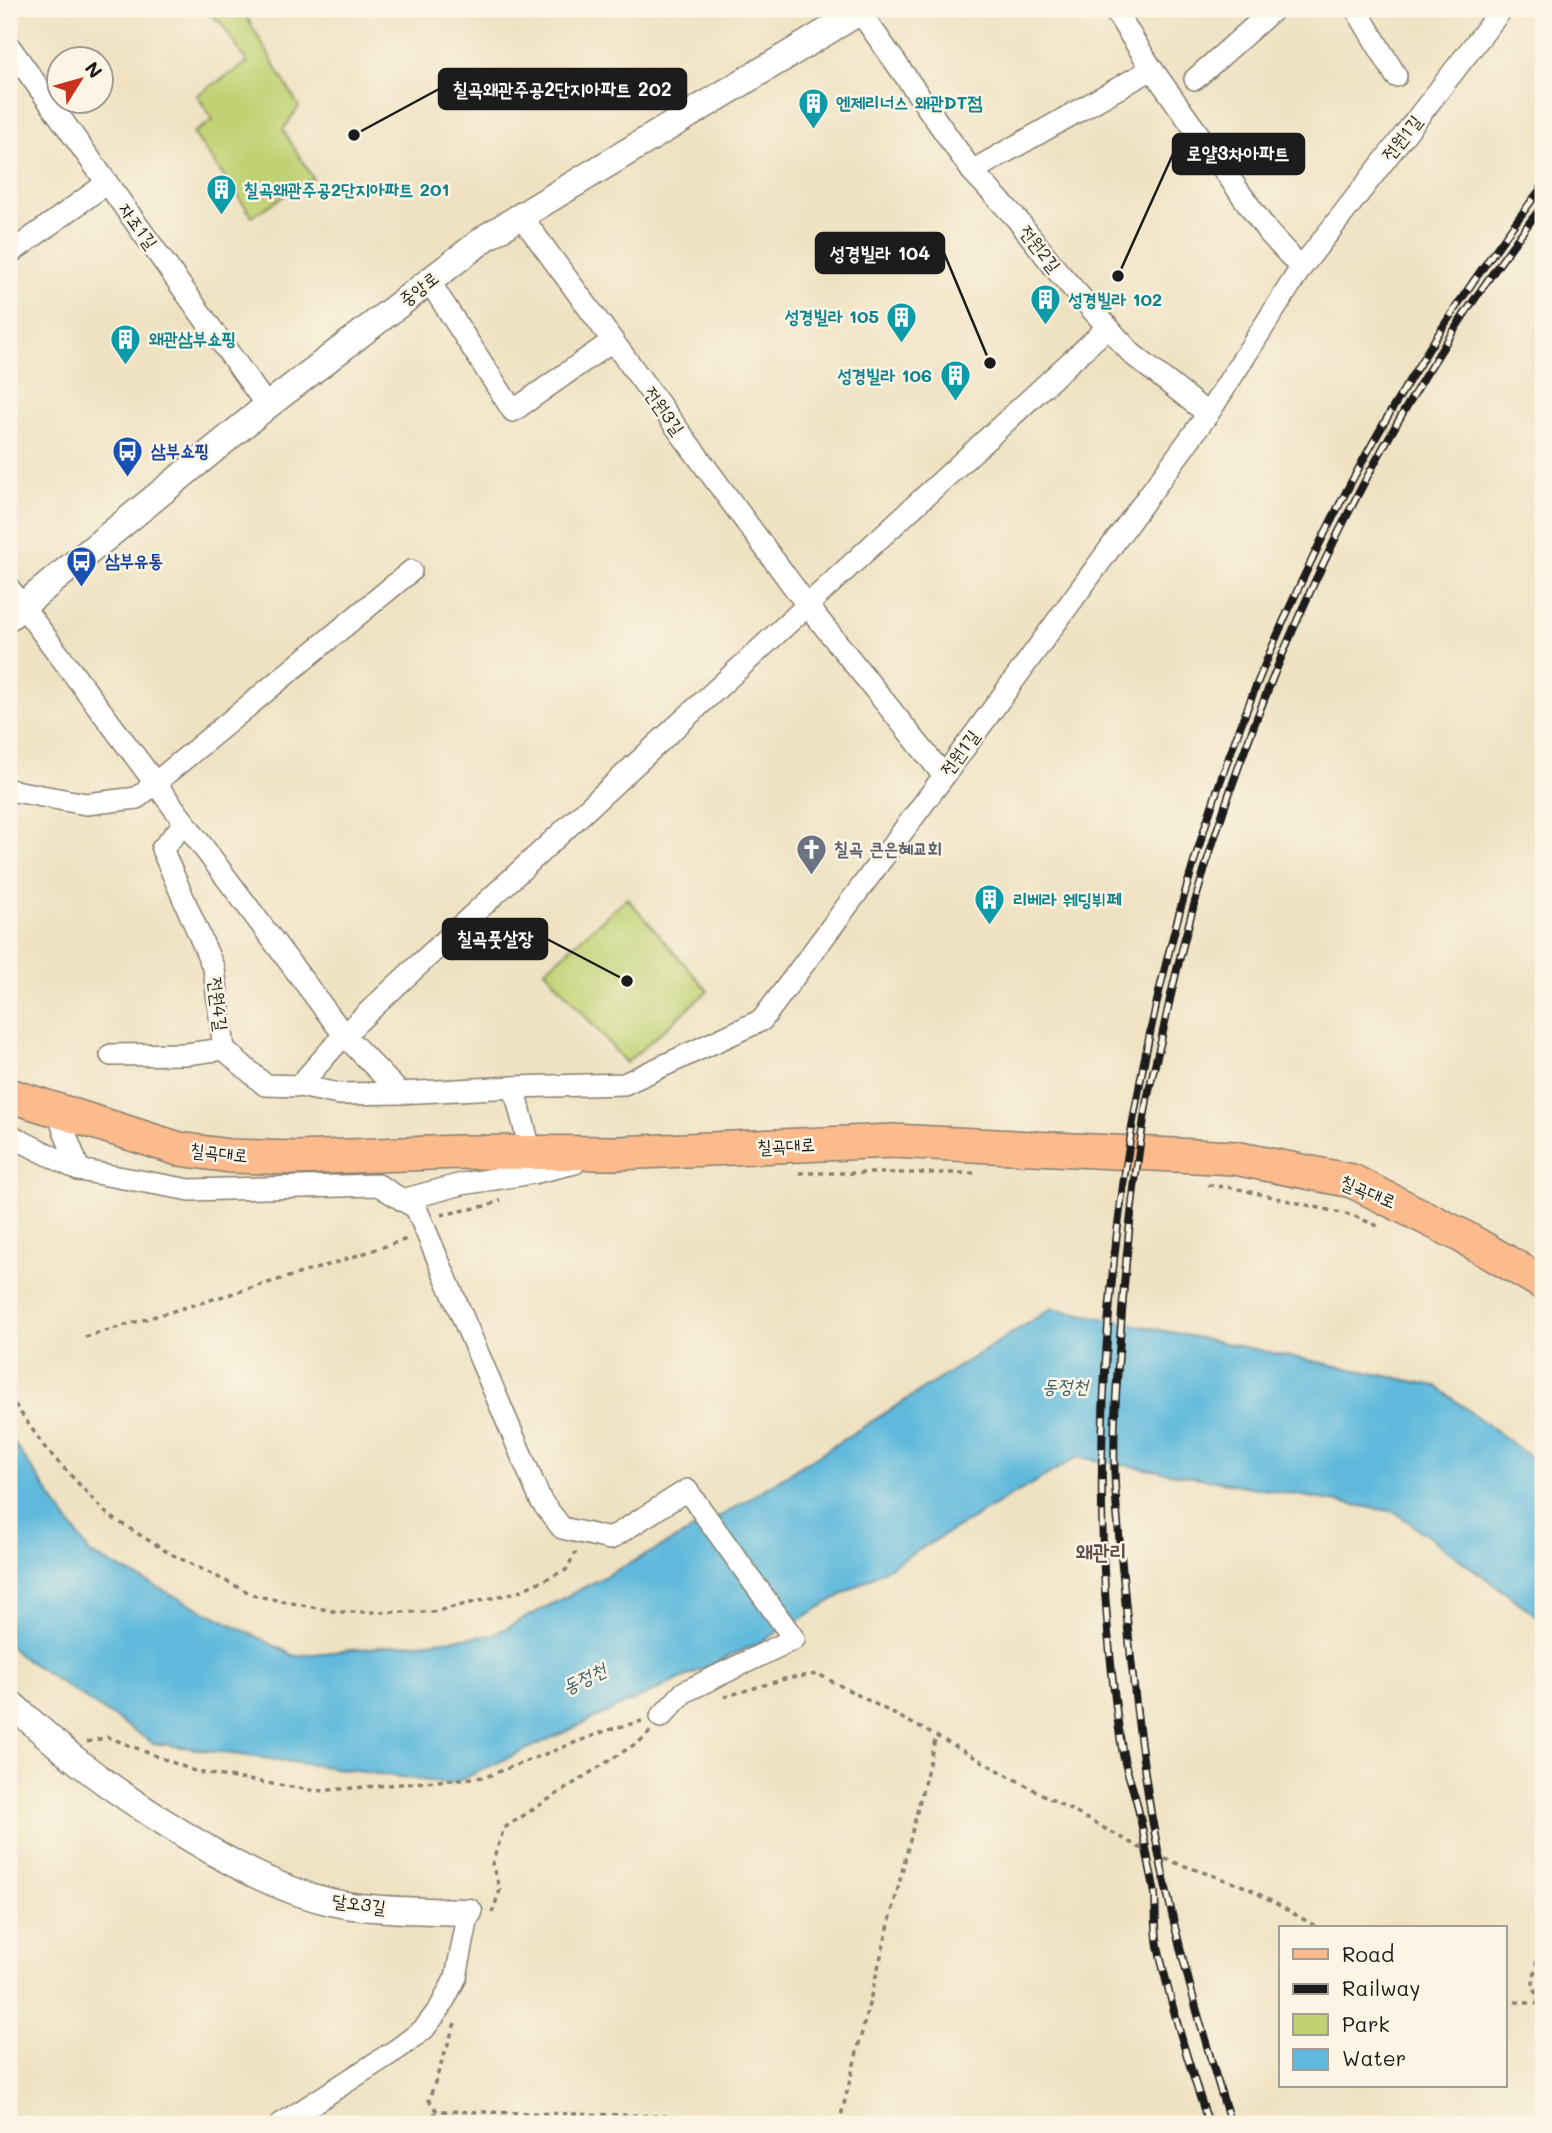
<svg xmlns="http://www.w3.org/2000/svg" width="1552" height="2133" font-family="Mali,'Poor Story',sans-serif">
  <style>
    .green { fill: #c1d274; stroke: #6e7748; stroke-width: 2 }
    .water { fill: #5fb9dc; stroke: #3e6a7c; stroke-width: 2 }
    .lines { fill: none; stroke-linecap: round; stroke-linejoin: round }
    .minor-casing { stroke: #867f6f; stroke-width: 24 }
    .tertiary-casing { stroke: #867f6f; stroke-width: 29 }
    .primary-casing { stroke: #867f6f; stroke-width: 36 }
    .path { stroke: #867f6f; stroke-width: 3.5; stroke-dasharray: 5 5; stroke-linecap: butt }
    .minor { stroke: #fff; stroke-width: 21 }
    .tertiary { stroke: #fff; stroke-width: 26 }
    .primary { stroke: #fbbb8d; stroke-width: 33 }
    .rail-casing { stroke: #1c1c1c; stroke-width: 8 }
    .rail { stroke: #fcf5e5; stroke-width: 5; stroke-dasharray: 16; stroke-linecap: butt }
    .labels { text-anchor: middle; stroke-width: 5; stroke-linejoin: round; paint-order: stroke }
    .culture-label { font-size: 18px; font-weight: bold; fill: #0d838f; stroke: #fcf5e5; text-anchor: start }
    .street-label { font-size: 18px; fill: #1c1c1c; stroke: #fcf5e5 }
    .transit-label { font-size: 18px; font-weight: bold; fill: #164399; stroke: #fcf5e5; text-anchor: start }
    .worship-label { font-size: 18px; font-weight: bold; fill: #5b616d; stroke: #fcf5e5; text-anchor: start }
    .water-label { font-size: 19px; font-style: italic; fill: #375b69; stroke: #fcf5e5 }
    .quarter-label { font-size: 21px; font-weight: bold; fill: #614d4c; stroke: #fcf5e5 }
    .leader { fill: none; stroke: #1c1c1c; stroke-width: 2.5 }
    .callout-dot { fill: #1c1c1c; stroke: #fcf5e5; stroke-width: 2.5 }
    .callout { fill: #1c1c1c; stroke: #1c1c1c; stroke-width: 2.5 }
    .callout-label { font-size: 19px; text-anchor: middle; font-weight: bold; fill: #fff }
  </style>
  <rect width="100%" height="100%" fill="#fcf5e5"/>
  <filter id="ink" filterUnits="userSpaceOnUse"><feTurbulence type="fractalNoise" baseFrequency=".0143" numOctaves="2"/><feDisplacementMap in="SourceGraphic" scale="14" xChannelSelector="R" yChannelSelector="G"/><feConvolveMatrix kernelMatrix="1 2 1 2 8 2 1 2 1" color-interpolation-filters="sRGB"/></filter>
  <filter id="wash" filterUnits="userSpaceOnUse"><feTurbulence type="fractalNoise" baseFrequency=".00686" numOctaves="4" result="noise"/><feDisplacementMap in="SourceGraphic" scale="28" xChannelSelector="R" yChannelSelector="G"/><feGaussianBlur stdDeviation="1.57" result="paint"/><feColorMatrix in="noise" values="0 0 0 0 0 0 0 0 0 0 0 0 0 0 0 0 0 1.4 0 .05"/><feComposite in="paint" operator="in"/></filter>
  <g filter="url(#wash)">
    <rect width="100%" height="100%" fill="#efe2c2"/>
    <!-- green -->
    <g class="green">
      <path d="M 204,9 L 242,9 L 299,107 L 283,130 L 313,178 L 252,216 L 193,133 L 213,120 L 197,95 L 247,63 L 222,24 Z"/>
      <path d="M 627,898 L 708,991 L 626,1063 L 545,970 Z"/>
    </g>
    <!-- water -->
    <path class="water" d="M 1052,1308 L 1436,1386 L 1543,1467 L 1543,1620 L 1395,1512 L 1078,1457 L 759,1643 L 451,1784 L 153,1743 L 19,1655 L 9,1645 L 9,1436 L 91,1554 L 295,1656 L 493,1635 L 728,1512 Z"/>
  </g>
  <g filter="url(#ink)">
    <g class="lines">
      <defs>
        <g id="minor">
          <path d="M 858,9 L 972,171 L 1016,218 L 1059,273 L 1132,354 L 1208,414"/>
          <path d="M 1114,9 L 1152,69 L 1268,232 L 1301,268"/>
          <path d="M 1356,9 L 1396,76"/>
          <path d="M 9,46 L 267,406"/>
          <path d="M 1195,79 L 1274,9"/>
          <path d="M 972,171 L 1152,69"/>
          <path d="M 521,216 L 807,605 L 944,776"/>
          <path d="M 9,254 L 107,183"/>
          <path d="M 429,281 L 513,411 L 612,341"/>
          <path d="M 9,588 L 344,1035 L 400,1093"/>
          <path d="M 9,790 L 86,804 L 137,798 L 411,571"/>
          <path d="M 224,1049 L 265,1085 L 299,1086 L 339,1094 L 400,1093 L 514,1087 L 531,1153"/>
          <path d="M 111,1055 L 186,1054 L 224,1049 L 214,969 L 162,849 L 185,823"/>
          <path d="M 299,1086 L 344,1035 L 398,984 L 1108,327"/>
          <path d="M 514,1087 L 624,1084 L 762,1020 L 944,776 L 1208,414 L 1301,268 L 1502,9"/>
          <path d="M 57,1111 L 79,1170"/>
          <path d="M 9,1135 L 79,1170 L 190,1190 L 378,1185 L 416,1208 L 541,1501 L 562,1528 L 610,1539 L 687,1490 L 794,1639 L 684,1692 L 661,1717"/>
          <path d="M 402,1200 L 462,1184 L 533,1173 L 575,1163"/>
          <path d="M 281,2124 L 399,2048 L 424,2029 L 440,2008 L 456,1977 L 469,1912"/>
        </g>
        <g id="tertiary">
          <path d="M 9,617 L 267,406 L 488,236 L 864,9"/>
          <path d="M 9,1702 C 31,1721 53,1742 77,1761 C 104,1783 134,1803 164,1822 C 221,1858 284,1896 352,1906 C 391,1911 430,1911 469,1912"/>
        </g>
        <path id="primary" d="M 9,1095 L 179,1149 L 230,1156 L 296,1158 L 459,1152 L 618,1153 L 893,1141 L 1235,1158 L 1352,1181 L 1460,1235 L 1543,1283"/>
      </defs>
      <!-- minor casing -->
      <use href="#minor" class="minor-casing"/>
      <!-- tertiary casing -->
      <use href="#tertiary" class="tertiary-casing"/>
      <!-- primary casing -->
      <use href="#primary" class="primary-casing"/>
      <!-- path -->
      <g class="path">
        <path d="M 799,1173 L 977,1173"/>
        <path d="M 1208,1185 L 1234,1188 L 1354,1216 L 1380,1227"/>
        <path d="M 441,1215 L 490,1205 L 501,1200"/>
        <path d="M 85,1337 L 322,1267 L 410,1238"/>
        <path d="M 9,1396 L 46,1449 L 108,1515 L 169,1553 L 256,1596 L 338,1612 L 432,1612 L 517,1592 L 566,1570 L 576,1552"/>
        <path d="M 724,1697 L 788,1678 L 818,1674 L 936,1736 L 1153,1855 L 1246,1887 L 1319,1928"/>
        <path d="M 87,1742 L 108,1737 L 197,1772 L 317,1791 L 485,1777 L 608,1730 L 642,1721"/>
        <path d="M 492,1913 L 500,1890 L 492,1864 L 504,1828 L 646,1737 L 650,1731"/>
        <path d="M 1505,2001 L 1539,2004 L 1543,2007"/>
        <path d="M 1539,2004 L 1533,1983 L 1543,1922"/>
        <path d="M 455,2023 L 429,2100 L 437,2111 L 668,2116 L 713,2124"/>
        <path d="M 426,2124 L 437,2111"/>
        <path d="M 839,2124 L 936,1736"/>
      </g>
      <!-- minor -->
      <use href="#minor" class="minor"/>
      <!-- tertiary -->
      <use href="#tertiary" class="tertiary"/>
      <!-- primary -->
      <use href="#primary" class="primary"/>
      <defs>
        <g id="rail">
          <path d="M 1209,2124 C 1189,2066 1171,2006 1158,1946 C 1155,1929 1156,1912 1155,1895 C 1154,1885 1151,1874 1149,1864 C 1145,1844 1142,1824 1137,1804 C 1133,1787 1126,1771 1123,1754 C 1118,1728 1115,1700 1112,1673 C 1096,1530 1100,1384 1116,1241 C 1160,855 1305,494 1543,186"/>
          <path d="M 1231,2124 C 1199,2025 1171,1922 1152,1819 C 1139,1742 1131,1664 1124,1587 C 1121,1553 1117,1519 1115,1485 C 1112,1428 1118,1369 1122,1312 C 1127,1241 1135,1171 1147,1100 C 1151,1080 1156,1060 1161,1041 C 1170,997 1180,955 1192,912 C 1264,659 1381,414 1543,205"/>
        </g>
      </defs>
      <!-- rail casing -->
      <use href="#rail" class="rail-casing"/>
      <!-- rail -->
      <use href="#rail" class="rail"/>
    </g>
  </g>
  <!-- icons -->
  <defs>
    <symbol id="building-pin" viewBox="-11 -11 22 30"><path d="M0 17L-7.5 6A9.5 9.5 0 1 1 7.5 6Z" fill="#0f9aa8" stroke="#fcf5e5"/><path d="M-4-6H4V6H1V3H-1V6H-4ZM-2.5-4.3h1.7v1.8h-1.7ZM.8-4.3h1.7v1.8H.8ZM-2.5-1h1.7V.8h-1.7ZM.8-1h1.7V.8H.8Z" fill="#fff"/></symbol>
    <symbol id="bus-pin" viewBox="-11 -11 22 30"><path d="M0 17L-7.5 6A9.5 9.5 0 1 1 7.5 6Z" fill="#1a4fb4" stroke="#fcf5e5"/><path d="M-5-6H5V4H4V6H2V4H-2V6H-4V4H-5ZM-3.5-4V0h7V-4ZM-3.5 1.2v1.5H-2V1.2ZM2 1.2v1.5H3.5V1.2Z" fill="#fff"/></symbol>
    <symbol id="church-pin" viewBox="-11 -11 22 30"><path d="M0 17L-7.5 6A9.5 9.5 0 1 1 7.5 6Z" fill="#6b7280" stroke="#fcf5e5"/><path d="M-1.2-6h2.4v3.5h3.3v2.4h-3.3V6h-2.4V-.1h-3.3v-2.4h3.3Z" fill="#fff"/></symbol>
  </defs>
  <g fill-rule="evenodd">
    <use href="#building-pin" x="796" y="86" width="35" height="47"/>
    <use href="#building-pin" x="204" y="172" width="35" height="47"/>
    <use href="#building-pin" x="1028" y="282" width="35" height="47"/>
    <use href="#building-pin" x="884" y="300" width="35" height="47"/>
    <use href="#building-pin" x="108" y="322" width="35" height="47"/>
    <use href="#building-pin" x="938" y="358" width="35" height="47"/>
    <use href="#bus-pin" x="110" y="434" width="35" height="47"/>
    <use href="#bus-pin" x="64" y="544" width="35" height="47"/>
    <use href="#church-pin" x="794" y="832" width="35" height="47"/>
    <use href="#building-pin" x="972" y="882" width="35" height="47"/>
  </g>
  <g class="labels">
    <!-- culture labels -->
    <g class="culture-label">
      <text x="836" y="109">엔제리너스 왜관DT점</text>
      <text x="244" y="196">칠곡왜관주공2단지아파트 201</text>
      <text x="1068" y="306">성경빌라 102</text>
      <text x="879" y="323" text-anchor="end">성경빌라 105</text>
      <text x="149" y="345">왜관삼부쇼핑</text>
      <text x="932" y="382" text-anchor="end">성경빌라 106</text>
      <text x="1013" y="906">리베라 웨딩뷔페</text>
    </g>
    <!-- street labels -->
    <g class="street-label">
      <text transform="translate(1402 138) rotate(-52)" y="6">전원1길</text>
      <text transform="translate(138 226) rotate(54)" y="6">자조1길</text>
      <text transform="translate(1040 249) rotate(52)" y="6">전원2길</text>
      <text transform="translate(419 289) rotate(-38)" y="6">중앙로</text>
      <text transform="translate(664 411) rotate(54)" y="6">전원3길</text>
      <text transform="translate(960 753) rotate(-54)" y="6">전원1길</text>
      <text transform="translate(218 1004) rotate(83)" y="6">전원4길</text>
      <text transform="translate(786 1146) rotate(-3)" y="6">칠곡대로</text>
      <text transform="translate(219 1153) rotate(6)" y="6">칠곡대로</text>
      <text transform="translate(1368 1192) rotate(22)" y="6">칠곡대로</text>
      <text transform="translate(359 1904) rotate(8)" y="6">달오3길</text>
    </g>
    <!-- transit labels -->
    <g class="transit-label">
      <text x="151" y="457">삼부쇼핑</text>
      <text x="105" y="567">삼부유통</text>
    </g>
    <!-- worship labels -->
    <g class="worship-label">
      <text x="834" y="855">칠곡 큰은혜교회</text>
    </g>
    <!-- water labels -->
    <g class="water-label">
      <text x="1065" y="1393">동정천</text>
      <text transform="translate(584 1678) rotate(-26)" y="7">동정천</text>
    </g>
    <!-- quarter labels -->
    <g class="quarter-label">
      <text x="1101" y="1559">왜관리</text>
    </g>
  </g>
  <!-- callouts -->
  <path class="leader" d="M354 135L439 89M1118 276L1173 154M990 363L944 253M627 981L547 939"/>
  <g class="callout-dot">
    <circle cx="354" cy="135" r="7"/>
    <circle cx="1118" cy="276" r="7"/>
    <circle cx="990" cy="363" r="7"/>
    <circle cx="627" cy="981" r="7"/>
  </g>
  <g class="callout">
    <rect x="439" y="69" width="247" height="40" rx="7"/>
    <rect x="1173" y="134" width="131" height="40" rx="7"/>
    <rect x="816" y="233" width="128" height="40" rx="7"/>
    <rect x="443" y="919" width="104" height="40" rx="7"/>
  </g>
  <g class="callout-label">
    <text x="562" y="96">칠곡왜관주공2단지아파트 202</text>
    <text x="1238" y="160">로얄3차아파트</text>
    <text x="880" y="260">성경빌라 104</text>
    <text x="495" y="945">칠곡풋살장</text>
  </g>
  <!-- margin -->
  <rect width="1552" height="2133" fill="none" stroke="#fcf5e5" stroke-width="35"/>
  <!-- legend -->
  <rect x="1279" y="1926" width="228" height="161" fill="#fcf5e5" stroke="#a29e95" stroke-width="2"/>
  <rect x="1293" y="1949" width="35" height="10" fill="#fbbb8d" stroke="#a29e95" stroke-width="2"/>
  <text x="1342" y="1962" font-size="21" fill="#1c1c1c">Road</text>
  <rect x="1293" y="1984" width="35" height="10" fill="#1c1c1c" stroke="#a29e95" stroke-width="2"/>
  <text x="1342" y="1996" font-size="21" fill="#1c1c1c">Railway</text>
  <rect x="1293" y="2014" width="35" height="21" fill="#c1d274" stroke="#a29e95" stroke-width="2"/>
  <text x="1342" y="2032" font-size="21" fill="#1c1c1c">Park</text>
  <rect x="1293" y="2049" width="35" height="21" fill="#5fb9dc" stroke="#a29e95" stroke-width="2"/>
  <text x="1342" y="2066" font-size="21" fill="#1c1c1c">Water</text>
  <!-- north arrow -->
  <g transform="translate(80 80) rotate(53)"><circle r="33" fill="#fcf5e5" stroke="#a29e95" stroke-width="2"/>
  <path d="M0-5L12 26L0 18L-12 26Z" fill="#c8321e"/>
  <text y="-10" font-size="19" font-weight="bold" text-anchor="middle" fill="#1c1c1c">N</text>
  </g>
</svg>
